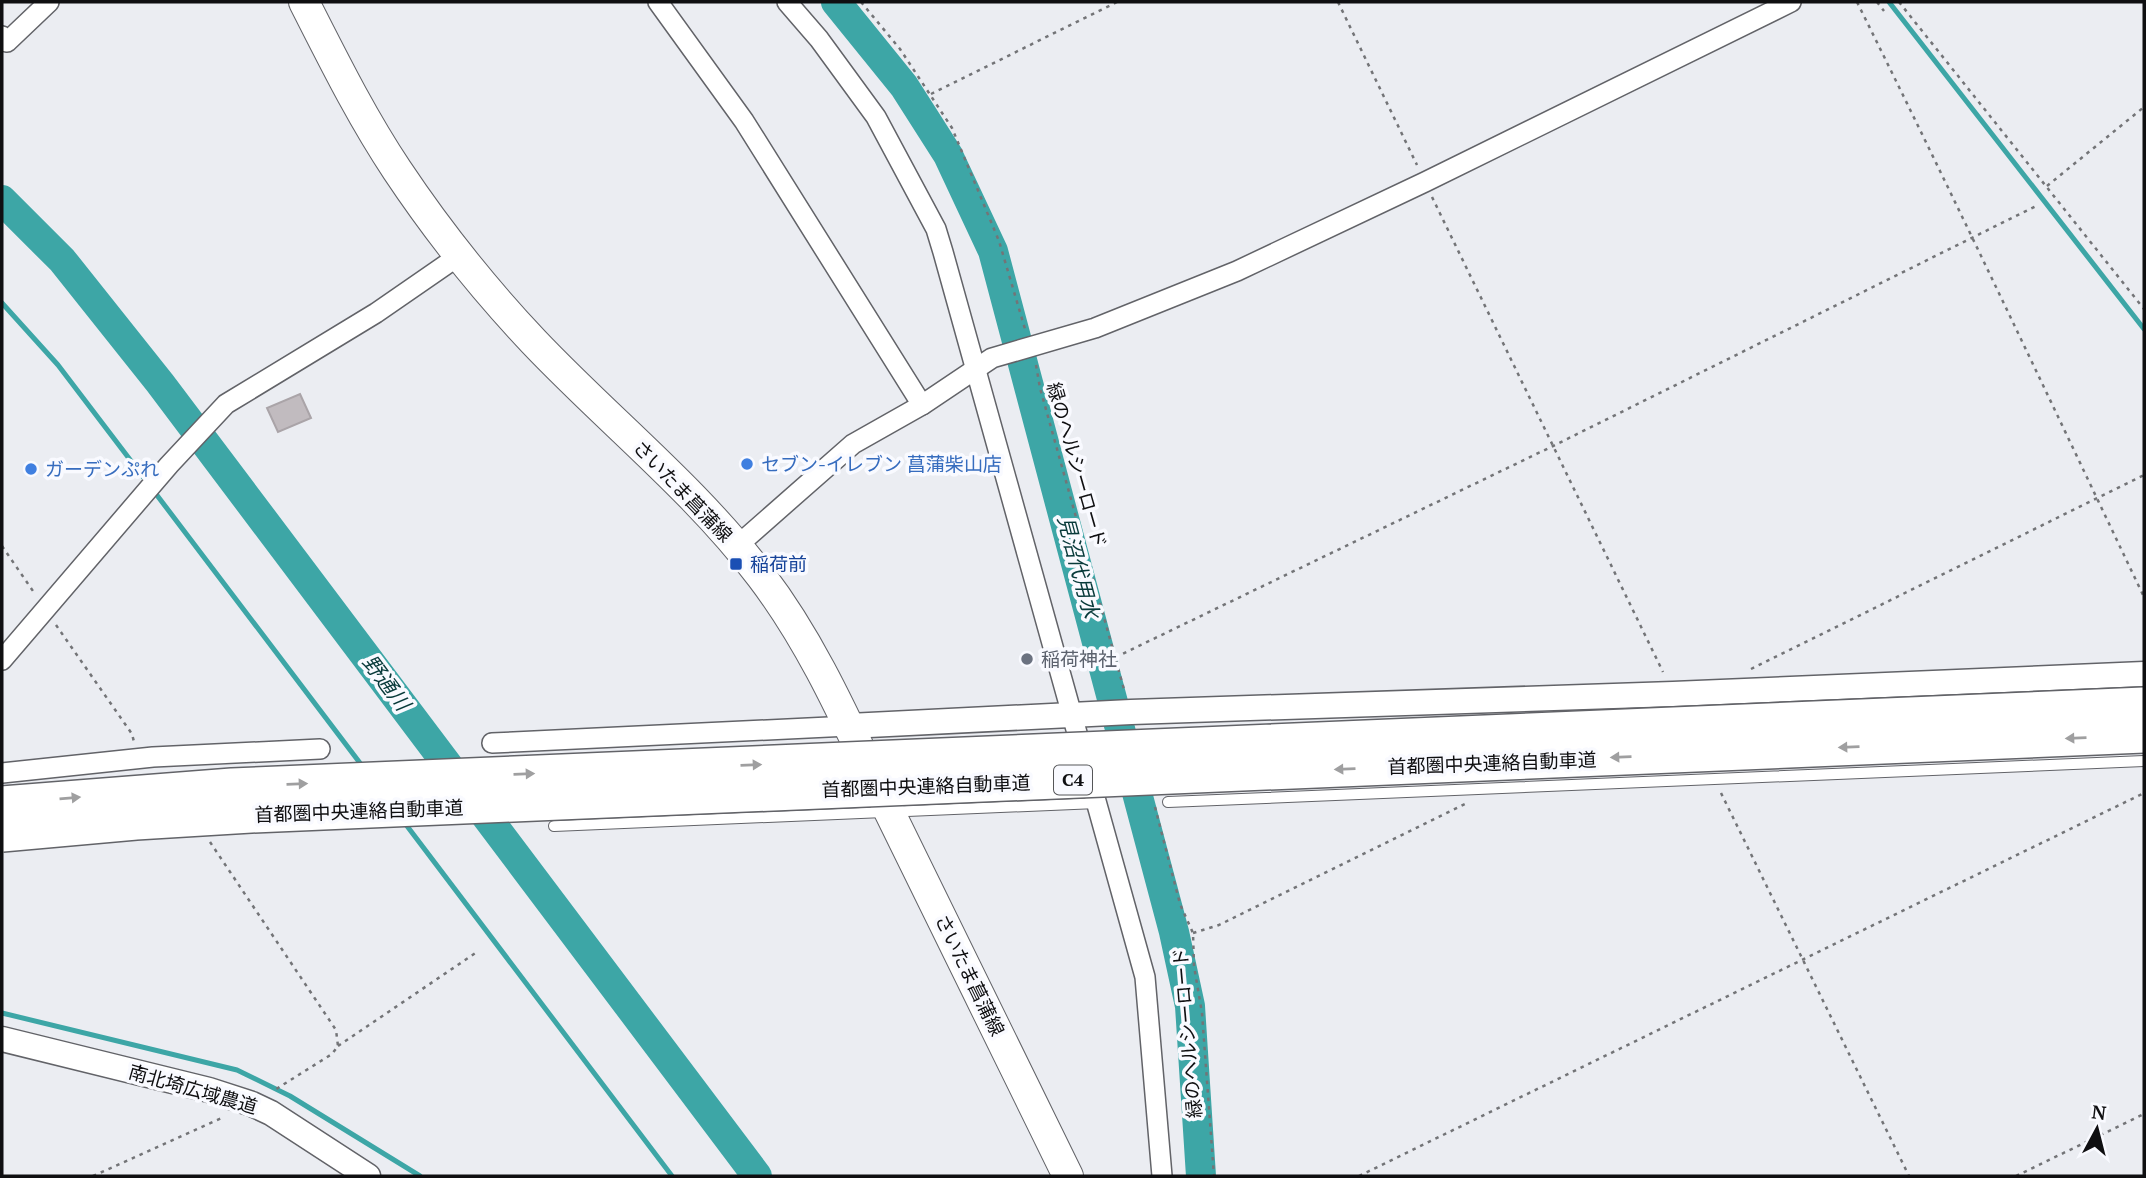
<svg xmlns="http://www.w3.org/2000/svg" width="2146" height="1178" font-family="'PT Serif','Noto Sans JP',serif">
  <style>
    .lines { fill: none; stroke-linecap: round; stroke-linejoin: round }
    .stream { stroke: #3da6a6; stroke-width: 5 }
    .river { stroke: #3da6a6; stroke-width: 30 }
    .building { fill: #c1bbbf; stroke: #aaa4a8; stroke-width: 2 }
    .service-casing { stroke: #626368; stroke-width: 12 }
    .minor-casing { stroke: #626368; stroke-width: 22 }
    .tertiary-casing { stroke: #626368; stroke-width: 27 }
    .primary-casing { stroke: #626368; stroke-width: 32 }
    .path { stroke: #737477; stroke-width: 2.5; stroke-dasharray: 3.5 5; stroke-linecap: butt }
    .service { stroke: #fff; stroke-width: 10 }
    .minor { stroke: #fff; stroke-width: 19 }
    .tertiary { stroke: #fff; stroke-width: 24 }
    .primary { stroke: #fff; stroke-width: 30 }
    .motorway-bridge-casing { stroke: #626368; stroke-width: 38; stroke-linecap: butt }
    .motorway-bridge { stroke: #fff; stroke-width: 35 }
    .oneway { fill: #9f9fa0 }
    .shop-dot { fill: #3f7fe0; stroke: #f9faff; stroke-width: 2.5 }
    .transit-dot { fill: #1a4fb4; stroke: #f9faff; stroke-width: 2.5 }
    .worship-dot { fill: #6b7280; stroke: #f9faff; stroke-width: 2.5 }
    .labels { text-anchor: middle; stroke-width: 7; stroke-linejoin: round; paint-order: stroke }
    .shield { fill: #f9faff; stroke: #555658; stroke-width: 2 }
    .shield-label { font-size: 18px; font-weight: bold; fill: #0f0f11 }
    .shop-label { font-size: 19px; fill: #366cbe; stroke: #f9faff; text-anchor: start }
    .street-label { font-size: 19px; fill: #0f0f11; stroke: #f9faff }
    .transit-label { font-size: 19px; fill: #164399; stroke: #f9faff; text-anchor: start }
    .worship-label { font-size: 19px; fill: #5b616d; stroke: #f9faff; text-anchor: start }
    .water-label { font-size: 21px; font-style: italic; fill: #083a3a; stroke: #f9faff }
  </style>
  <rect width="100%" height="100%" fill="#ebedf2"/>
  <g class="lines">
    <!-- stream -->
    <g class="stream">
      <path d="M 1889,2 L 2144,329"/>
      <path d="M 2,303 L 58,365 L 147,482"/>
      <path d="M 153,490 L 363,767"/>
      <path d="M 404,822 L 672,1176"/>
      <path d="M 2,1013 L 237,1070 L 290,1096 L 420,1176"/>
    </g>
    <!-- river -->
    <g class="river">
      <path d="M 836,2 L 904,86 L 948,155 L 993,251 L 1174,932 L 1190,1006 L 1201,1176"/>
      <path d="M 2,200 L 62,260 L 160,383 L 757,1176"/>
    </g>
  </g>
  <!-- building -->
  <path class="building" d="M 300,394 L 311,418 L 278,432 L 267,408 Z"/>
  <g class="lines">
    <defs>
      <g id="service">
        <path d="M 1168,802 L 2144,761"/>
        <path d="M 554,826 L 1097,803"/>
      </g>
      <g id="minor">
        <path d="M 658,2 L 744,121 L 922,405"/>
        <path d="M 787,2 L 819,39 L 876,117 L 936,229 L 943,252 L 1145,977 L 1162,1176"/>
        <path d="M 2,36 L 7,42 L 49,2"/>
        <path d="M 737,546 L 853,444 L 922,405 L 992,358 L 1095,328 L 1237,271 L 1425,182 L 1791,2"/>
        <path d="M 2,660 L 169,465 L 226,404 L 376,313 L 460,255"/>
        <path d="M 492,743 L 849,726"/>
        <path d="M 2,773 L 153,757 L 320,749"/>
      </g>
      <g id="tertiary">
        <path d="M 849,726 L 1131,712 L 1673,694 L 2144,674"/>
        <path d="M 2,1039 L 209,1090 L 252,1104 L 271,1113 L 368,1176"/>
      </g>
      <path id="primary" d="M 304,2 C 333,59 361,116 397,170 C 437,230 484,289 534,342 C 609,421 695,489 761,576 C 816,648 851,732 890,813 C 949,934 1009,1055 1068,1176"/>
    </defs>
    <!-- service casing -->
    <use href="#service" class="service-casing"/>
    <!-- minor casing -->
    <use href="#minor" class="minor-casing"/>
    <!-- tertiary casing -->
    <use href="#tertiary" class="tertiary-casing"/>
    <!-- primary casing -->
    <use href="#primary" class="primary-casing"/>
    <!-- path -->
    <g class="path">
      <path d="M 861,2 L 900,49 L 952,128 L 999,241 L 1025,329"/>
      <path d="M 1338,2 L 1417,165"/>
      <path d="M 1857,2 C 1955,199 2049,398 2144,597"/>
      <path d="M 1877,2 L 1884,11"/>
      <path d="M 1899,2 L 2144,309"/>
      <path d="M 931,94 L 1117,2"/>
      <path d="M 2047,186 L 2144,107"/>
      <path d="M 1432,197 L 1663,672"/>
      <path d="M 1036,365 L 1040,388 L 1125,693"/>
      <path d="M 2,546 L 35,594"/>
      <path d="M 56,625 L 132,734 L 134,742"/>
      <path d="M 1116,654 L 1118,656 L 1553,446 L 2036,206"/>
      <path d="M 1751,669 L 2144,475"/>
      <path d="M 1721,793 L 1909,1176"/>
      <path d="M 1155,807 L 1180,904 L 1193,933 L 1194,966 L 1202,1013 L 1214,1176"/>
      <path d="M 210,842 L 336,1030 L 338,1046 L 332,1054 L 273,1091"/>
      <path d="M 1193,933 L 1219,925 L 1465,804"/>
      <path d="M 338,1046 L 477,952"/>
      <path d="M 93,1176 L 224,1117"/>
      <path d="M 1359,1176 L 2144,793"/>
      <path d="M 2016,1176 L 2144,1114"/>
    </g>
    <!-- service -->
    <use href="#service" class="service"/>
    <!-- minor -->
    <use href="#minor" class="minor"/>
    <!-- tertiary -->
    <use href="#tertiary" class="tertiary"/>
    <!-- primary -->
    <use href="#primary" class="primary"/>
    <defs>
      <g id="motorway-bridge">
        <path d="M 2,804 L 232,786 L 2144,705"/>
        <path d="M 2,834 L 136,822 L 251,815 L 2144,735"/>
      </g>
    </defs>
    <!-- motorway-bridge casing -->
    <use href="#motorway-bridge" class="motorway-bridge-casing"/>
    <!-- motorway-bridge -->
    <use href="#motorway-bridge" class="motorway-bridge"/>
  </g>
  <!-- one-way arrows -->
  <defs><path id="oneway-solid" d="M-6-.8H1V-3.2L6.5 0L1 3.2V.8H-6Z" transform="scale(1.75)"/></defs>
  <g class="oneway">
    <use href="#oneway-solid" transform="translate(2076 738) rotate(178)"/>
    <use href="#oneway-solid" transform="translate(1849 747) rotate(178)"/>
    <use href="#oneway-solid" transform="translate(1621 757) rotate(178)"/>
    <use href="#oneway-solid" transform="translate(751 765) rotate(-2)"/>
    <use href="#oneway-solid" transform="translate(1345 769) rotate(178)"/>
    <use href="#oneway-solid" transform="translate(524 774) rotate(-2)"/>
    <use href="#oneway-solid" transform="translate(297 784) rotate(-2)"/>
    <use href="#oneway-solid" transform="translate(70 798) rotate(-5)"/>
  </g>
  <!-- markers -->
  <g class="shop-dot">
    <circle cx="747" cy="464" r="7"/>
    <circle cx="31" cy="469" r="7"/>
  </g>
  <rect class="transit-dot" x="729" y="557" width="14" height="14" rx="3.5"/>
  <circle class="worship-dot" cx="1027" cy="659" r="7"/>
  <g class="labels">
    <!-- shield labels -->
    <rect class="shield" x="1054" y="765.5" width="38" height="29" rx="5"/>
    <g class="shield-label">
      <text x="1073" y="786">C4</text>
    </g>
    <!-- shop labels -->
    <g class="shop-label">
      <text x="761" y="471">セブン-イレブン 菖蒲柴山店</text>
      <text x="45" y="476">ガーデンぷれ</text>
    </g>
    <!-- street labels -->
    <g class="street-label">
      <text transform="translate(1077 465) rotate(74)" y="7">緑のヘルシーロード</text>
      <text transform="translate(683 491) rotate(46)" y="7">さいたま菖蒲線</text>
      <text transform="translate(1492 763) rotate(-2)" y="7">首都圏中央連絡自動車道</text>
      <text transform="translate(926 786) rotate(-2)" y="7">首都圏中央連絡自動車道</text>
      <text transform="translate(359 811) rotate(-2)" y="7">首都圏中央連絡自動車道</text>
      <text transform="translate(970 975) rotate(64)" y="7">さいたま菖蒲線</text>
      <text transform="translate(1187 1033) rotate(-95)" y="7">緑のヘルシーロード</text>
      <text transform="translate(193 1089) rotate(16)" y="7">南北埼広域農道</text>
    </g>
    <!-- transit labels -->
    <g class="transit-label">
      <text x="750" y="571">稲荷前</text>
    </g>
    <!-- worship labels -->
    <g class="worship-label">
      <text x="1041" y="666">稲荷神社</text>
    </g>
    <!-- water labels -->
    <g class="water-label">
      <text transform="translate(1078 567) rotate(75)" y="7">見沼代用水</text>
      <text transform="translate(386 683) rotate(53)" y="7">野通川</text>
    </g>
  </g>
  <!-- border -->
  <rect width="2146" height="1178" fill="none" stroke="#0f0f11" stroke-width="7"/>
  <!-- north arrow -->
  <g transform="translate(2097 1129) rotate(7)" stroke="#f9faff" stroke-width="5" paint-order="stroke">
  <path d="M0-5L12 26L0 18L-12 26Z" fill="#0f0f11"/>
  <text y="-10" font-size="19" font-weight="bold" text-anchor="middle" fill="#0f0f11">N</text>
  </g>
</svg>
